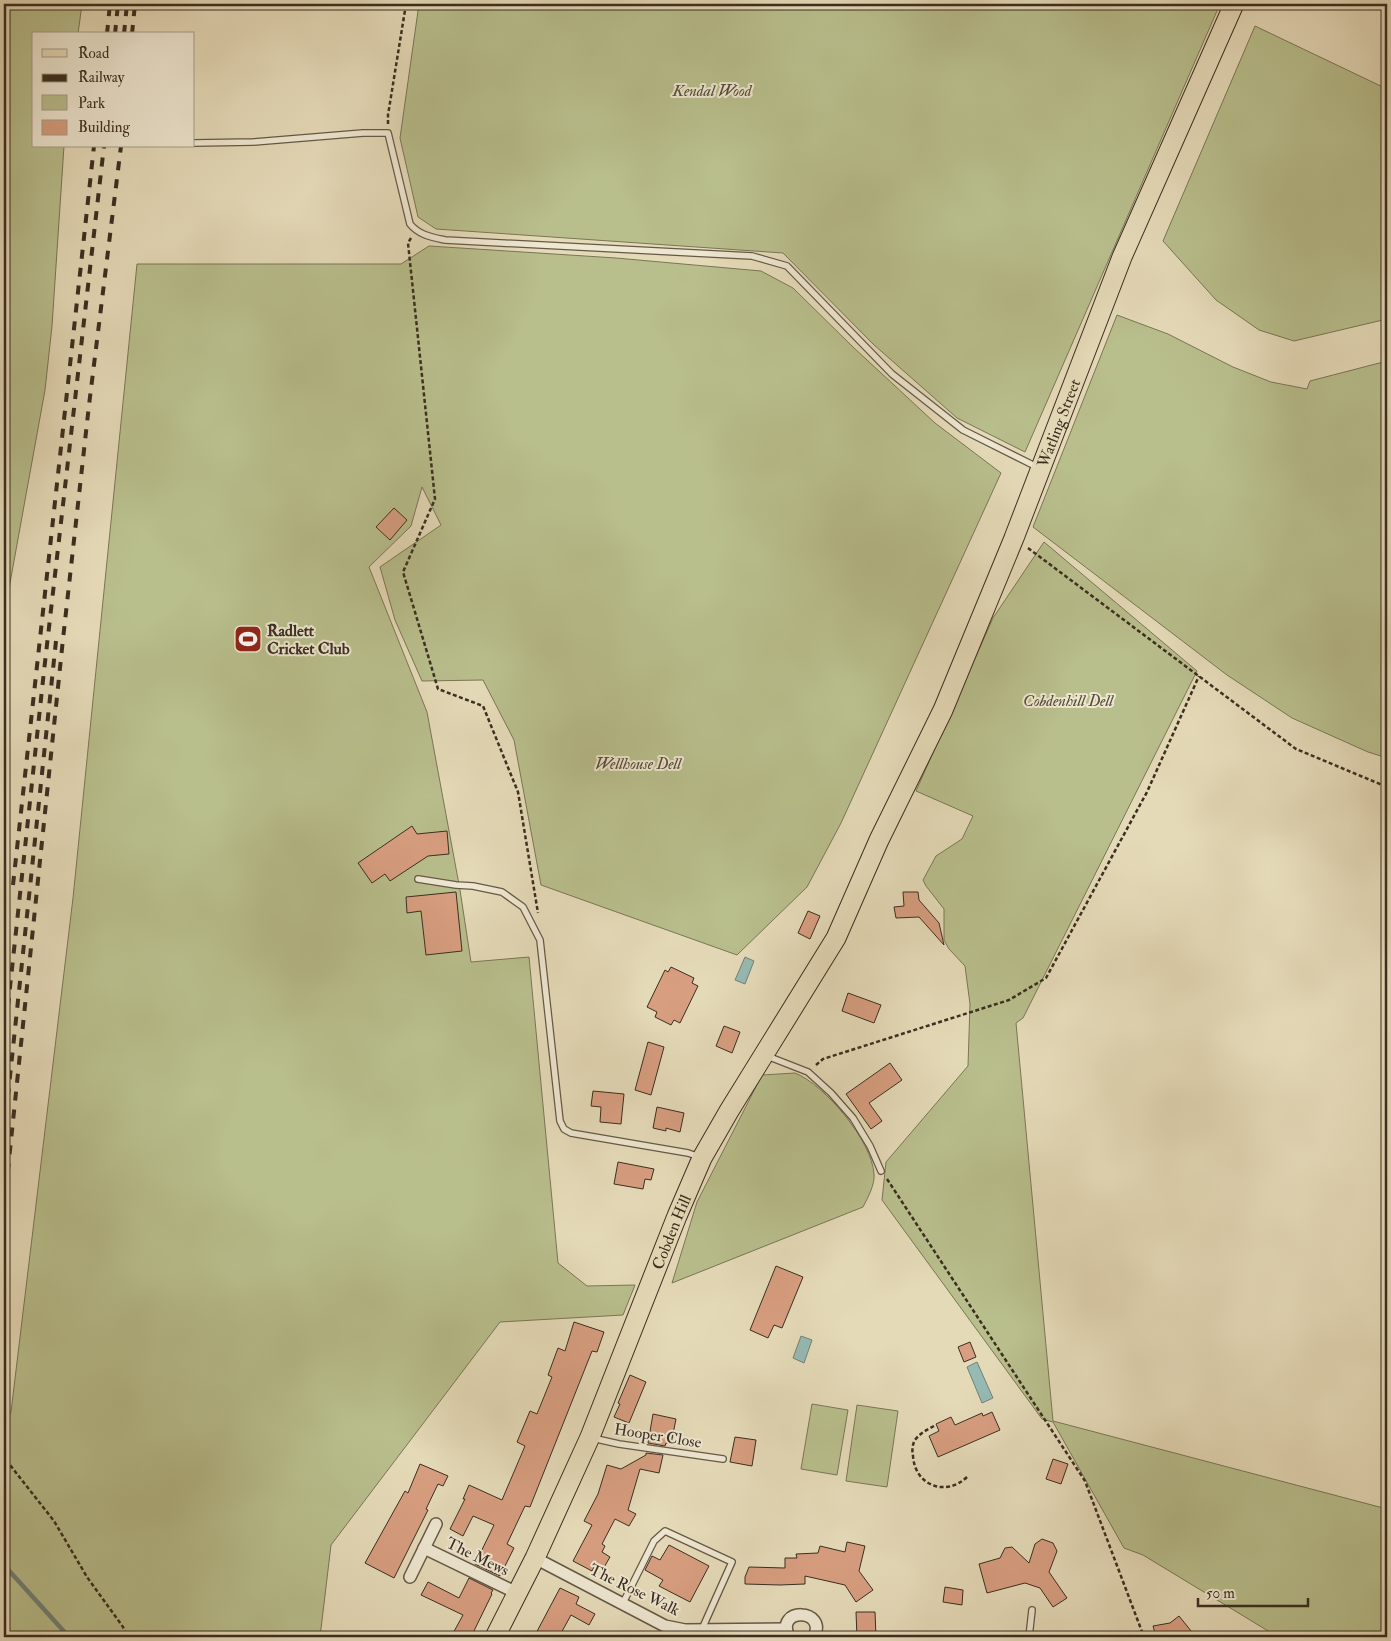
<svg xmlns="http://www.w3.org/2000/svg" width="1391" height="1641" font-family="'IM FELL Double Pica',serif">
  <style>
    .green { fill: #b8be8c; stroke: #7a7656 }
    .water { fill: #96bab4; stroke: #728279 }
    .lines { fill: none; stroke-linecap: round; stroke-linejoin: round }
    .stream { stroke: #728279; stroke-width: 4.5 }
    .building { fill: #d79e80; stroke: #3b2e21 }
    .service-casing { stroke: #665947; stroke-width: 8 }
    .minor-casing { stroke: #665947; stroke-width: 14 }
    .primary-casing { stroke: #3b2e21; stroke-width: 21 }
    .path { stroke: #3b2e21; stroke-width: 2.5; stroke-dasharray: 4 2.5; stroke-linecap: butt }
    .service { stroke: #eee7d1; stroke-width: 5.5 }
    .minor { stroke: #eee7d1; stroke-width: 11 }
    .primary { stroke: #e5dab8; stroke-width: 19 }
    .rail { stroke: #3b2e21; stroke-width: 4; stroke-dasharray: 9 9; stroke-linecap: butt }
    .labels { text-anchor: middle; stroke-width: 4; stroke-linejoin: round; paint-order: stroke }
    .park-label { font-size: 16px; font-style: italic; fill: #544b36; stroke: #eee7d1 }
    .street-label { font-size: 16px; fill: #3b2e21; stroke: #eee7d1 }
    .poi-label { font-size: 16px; font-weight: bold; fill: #3b2e21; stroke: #eee7d1; text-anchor: start }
  </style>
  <rect width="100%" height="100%" fill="#e5dab8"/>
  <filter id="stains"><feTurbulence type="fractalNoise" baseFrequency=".004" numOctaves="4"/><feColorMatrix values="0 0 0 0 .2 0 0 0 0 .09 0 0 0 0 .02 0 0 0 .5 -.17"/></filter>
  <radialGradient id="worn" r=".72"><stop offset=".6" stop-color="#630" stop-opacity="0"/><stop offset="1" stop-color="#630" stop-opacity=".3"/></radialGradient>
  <!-- green -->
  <g class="green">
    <path d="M 4,4 L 82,4 L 78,34 L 34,34 L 34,146 L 64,146 L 52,326 L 45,390 L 10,583 L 4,635 Z"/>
    <path d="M 419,4 L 1220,4 L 1025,452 L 957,418 L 873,344 L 783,253 L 436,229 L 418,217 L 400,138 Z"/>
    <path d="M 1255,26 L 1387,89 L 1387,319 L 1294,341 L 1259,330 L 1216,300 L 1163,241 Z"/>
    <path d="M 429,246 L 616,258 L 761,271 L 793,288 L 853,347 L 935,423 L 1001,473 L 841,823 L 807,887 L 737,955 L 541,885 L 514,740 L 483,680 L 422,681 L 395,620 L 380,567 L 441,525 L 422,487 L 411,526 L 369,567 L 427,712 L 460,890 L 471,962 L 529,957 L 558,1263 L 587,1286 L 635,1285 L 623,1315 L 500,1322 L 331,1545 L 320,1637 L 4,1637 L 4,1424 L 11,1412 L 73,898 L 137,264 L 401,264 Z"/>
    <path d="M 1117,315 L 1168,334 L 1233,367 L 1271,382 L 1307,389 L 1310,381 L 1387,361 L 1387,758 L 1368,752 L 1292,718 L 1227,675 L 1033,527 Z"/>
    <path d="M 1044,542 L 1197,671 L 1023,1018 L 1016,1023 L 1053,1421 L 1387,1509 L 1387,1637 L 1278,1637 L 1143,1555 L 1124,1548 L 1053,1422 L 1042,1419 L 882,1200 L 886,1162 L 968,1066 L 970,1004 L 965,966 L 949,949 L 944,940 L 944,909 L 926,886 L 923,880 L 936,856 L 962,839 L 973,816 L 916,791 L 993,618 Z"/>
    <path d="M 795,1073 C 825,1085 872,1141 874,1174 C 875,1185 868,1197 863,1207 L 672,1283 L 697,1202 L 762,1075 Z"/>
    <path d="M 812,1404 L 848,1410 L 837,1475 L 801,1469 Z"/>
    <path d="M 857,1405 L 898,1411 L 887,1487 L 846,1481 Z"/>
  </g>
  <!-- water -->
  <g class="water">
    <path d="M 745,957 L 754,961 L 745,984 L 735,980 Z"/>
    <path d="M 801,1336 L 812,1340 L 804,1363 L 793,1358 Z"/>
    <path d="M 977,1362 L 993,1398 L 982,1403 L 967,1367 Z"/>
  </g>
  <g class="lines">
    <!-- stream -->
    <path class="stream" d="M 4,1565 L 69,1637"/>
  </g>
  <!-- building -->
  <g class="building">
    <path d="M 394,508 L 407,520 L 390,540 L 376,527 Z"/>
    <path d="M 412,826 L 417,834 L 447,831 L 449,854 L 428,856 L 390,881 L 385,874 L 372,883 L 358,863 Z"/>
    <path d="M 456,892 L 462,951 L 426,955 L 421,911 L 407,913 L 406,897 Z"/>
    <path d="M 903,892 L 918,892 L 919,900 L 939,923 L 944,945 L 919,917 L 896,918 L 894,907 L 904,906 Z"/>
    <path d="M 808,911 L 820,916 L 810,939 L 798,933 Z"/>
    <path d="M 671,967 L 694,978 L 692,983 L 698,986 L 680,1023 L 674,1020 L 671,1025 L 655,1017 L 657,1012 L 647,1007 L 665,970 L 668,972 Z"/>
    <path d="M 848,993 L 881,1005 L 874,1023 L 842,1011 Z"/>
    <path d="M 724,1026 L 740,1032 L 732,1053 L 716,1046 Z"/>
    <path d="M 648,1042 L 664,1047 L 651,1095 L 635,1090 Z"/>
    <path d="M 890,1063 L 902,1080 L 869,1103 L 882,1121 L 871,1129 L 846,1094 Z"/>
    <path d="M 593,1091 L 624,1094 L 621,1124 L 600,1122 L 601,1107 L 591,1106 Z"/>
    <path d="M 657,1107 L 684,1113 L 680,1132 L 666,1128 L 666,1131 L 653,1128 Z"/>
    <path d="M 618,1162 L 654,1169 L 651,1180 L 645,1179 L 643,1189 L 614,1184 Z"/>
    <path d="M 776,1266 L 803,1277 L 782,1328 L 774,1325 L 768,1338 L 750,1330 Z"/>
    <path d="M 574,1322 L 604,1332 L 597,1352 L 592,1351 L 530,1507 L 525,1506 L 507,1544 L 514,1548 L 500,1576 L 475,1564 L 494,1525 L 473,1516 L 463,1536 L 450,1529 L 465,1499 L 463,1499 L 469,1485 L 502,1500 L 525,1446 L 517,1442 L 530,1411 L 537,1414 L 552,1377 L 548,1375 L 558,1348 L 565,1351 Z"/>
    <path d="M 970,1342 L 976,1357 L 964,1362 L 958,1347 Z"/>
    <path d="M 630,1375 L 646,1382 L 629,1423 L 614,1417 L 620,1404 L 618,1403 Z"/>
    <path d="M 992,1412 L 1000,1430 L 938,1457 L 929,1436 L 939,1431 L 936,1424 L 951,1417 L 955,1425 L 982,1413 L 983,1416 Z"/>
    <path d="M 653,1414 L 676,1419 L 671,1444 L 666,1443 L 665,1446 L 648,1443 Z"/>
    <path d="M 735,1437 L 756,1440 L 752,1466 L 730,1462 Z"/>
    <path d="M 646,1453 L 663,1455 L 659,1473 L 640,1469 L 628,1510 L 636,1514 L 629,1526 L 615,1519 L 602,1544 L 605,1546 L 602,1552 L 610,1557 L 603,1569 L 595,1565 L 592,1571 L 573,1561 L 592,1525 L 584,1521 L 598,1494 L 607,1465 L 621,1469 L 646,1455 Z"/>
    <path d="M 1053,1459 L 1068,1464 L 1061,1484 L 1046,1479 Z"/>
    <path d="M 420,1464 L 448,1476 L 443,1486 L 438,1484 L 426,1509 L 428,1510 L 394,1578 L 365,1563 L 405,1491 L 408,1493 Z"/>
    <path d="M 1042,1539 L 1053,1543 L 1057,1551 L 1049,1572 L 1067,1598 L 1053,1607 L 1040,1588 L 1025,1583 L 987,1593 L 979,1564 L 1000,1558 L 1005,1548 L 1012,1547 L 1029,1563 L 1035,1544 Z"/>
    <path d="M 847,1542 L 865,1546 L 859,1571 L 873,1590 L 856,1602 L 845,1585 L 805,1576 L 805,1584 L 780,1585 L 745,1584 L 745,1577 L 749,1567 L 785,1568 L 785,1558 L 797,1558 L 796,1554 L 818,1553 L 820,1546 L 845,1552 Z"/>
    <path d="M 669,1545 L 709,1566 L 690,1602 L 659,1586 L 663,1580 L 645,1570 L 652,1556 L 660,1560 Z"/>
    <path d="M 469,1578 L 493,1590 L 491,1593 L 492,1594 L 471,1637 L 451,1637 L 463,1615 L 421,1595 L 428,1582 L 459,1598 Z"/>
    <path d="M 945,1587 L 963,1590 L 962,1605 L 943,1602 Z"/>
    <path d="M 560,1588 L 579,1597 L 576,1604 L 595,1614 L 589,1625 L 571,1615 L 559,1637 L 534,1637 Z"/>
    <path d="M 856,1612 L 875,1612 L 876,1637 L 857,1637 Z"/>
    <path d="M 1179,1616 L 1196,1637 L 1156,1637 L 1153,1626 L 1170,1623 Z"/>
  </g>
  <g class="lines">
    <defs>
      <g id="service">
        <path d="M 194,143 L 253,142 L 363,133 L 388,133 L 410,224 C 419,235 431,237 445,240 L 752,256 L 787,266 L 892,374 L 963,430 L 1039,468"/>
        <path d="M 418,879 L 456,885 L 473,886 L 502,892 L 523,907 L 540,940 L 560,1121 L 564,1129 L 571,1133 L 688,1153 L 700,1157"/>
        <path d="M 767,1056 L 808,1072 L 831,1093 L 853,1118 L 870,1146 L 881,1171"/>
        <path d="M 592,1438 L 619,1444 L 723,1459"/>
        <path d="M 623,1603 L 654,1541 L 665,1531 L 732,1562 L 702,1629"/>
        <path d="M 1029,1637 L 1032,1610"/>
      </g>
      <g id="minor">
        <path d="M 424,1548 L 517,1593"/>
        <path d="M 535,1558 L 665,1626 L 685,1630 L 786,1629"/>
        <path d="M 410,1577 L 436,1524"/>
        <path d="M 789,1637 C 774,1607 828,1608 814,1637"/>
      </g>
      <g id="primary">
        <path id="s1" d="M 495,1637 L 535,1558 L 590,1437 L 677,1216 L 702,1158 L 729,1111 L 836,938 L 879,840 L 943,710 L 1014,538 L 1122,257 L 1234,4"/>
      </g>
    </defs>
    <!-- service casing -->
    <use href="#service" class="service-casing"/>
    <!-- minor casing -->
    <use href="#minor" class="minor-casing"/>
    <!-- primary casing -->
    <use href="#primary" class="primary-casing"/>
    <!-- path -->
    <g class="path">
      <path d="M 388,124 L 388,115 L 406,4"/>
      <path d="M 411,238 L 408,243 L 435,499 L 403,572 L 438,689 L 483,706 L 518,792 L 538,913"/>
      <path d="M 1028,548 L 1296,749 L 1387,787"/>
      <path d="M 816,1065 L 823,1059 L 1009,1000 L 1046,978 L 1147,792 L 1199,676"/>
      <path d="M 887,1179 L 1085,1481 L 1144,1637"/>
      <path d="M 934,1426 C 927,1430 920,1433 915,1440 C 912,1445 912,1451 913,1456 C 915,1486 946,1497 967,1477"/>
      <path d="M 4,1465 L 10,1465 L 54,1521 L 87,1577 L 123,1627 L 127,1637"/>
    </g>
    <!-- service -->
    <use href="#service" class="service"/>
    <!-- minor -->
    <use href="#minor" class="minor"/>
    <!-- primary -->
    <use href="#primary" class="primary"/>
    <!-- rail -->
    <g class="rail">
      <path d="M 107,34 L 110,4"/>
      <path d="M 115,34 L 118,4"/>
      <path d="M 124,34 L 127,4"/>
      <path d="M 132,34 L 135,4"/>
      <path d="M 13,885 L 94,146"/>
      <path d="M 4,1043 L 44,671 L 104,146"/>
      <path d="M 4,1133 L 56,641"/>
      <path d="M 4,1208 L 63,639 L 89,405 L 121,146"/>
    </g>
  </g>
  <!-- icons -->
  <defs>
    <symbol id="stadium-square" viewBox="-11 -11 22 22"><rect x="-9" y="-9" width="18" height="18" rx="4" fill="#8f2418" stroke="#eee7d1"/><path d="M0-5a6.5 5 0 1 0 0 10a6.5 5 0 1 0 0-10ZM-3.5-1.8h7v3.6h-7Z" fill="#fff"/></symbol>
  </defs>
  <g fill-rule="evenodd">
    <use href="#stadium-square" x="232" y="623" width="32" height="32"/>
  </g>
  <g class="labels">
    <!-- park labels -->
    <g class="park-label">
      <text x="712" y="96">Kendal Wood</text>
      <text x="1068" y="706">Cobdenhill Dell</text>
      <text x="638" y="769">Wellhouse Dell</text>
    </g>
    <!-- street labels -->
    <g class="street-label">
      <text dy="6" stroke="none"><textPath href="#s1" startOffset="1341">Watling Street</textPath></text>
      <text dy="6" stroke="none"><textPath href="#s1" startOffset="442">Cobden Hill</textPath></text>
      <text transform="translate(658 1435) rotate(9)" y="6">Hooper Close</text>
      <text transform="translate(478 1556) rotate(26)" y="6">The Mews</text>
      <text transform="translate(635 1589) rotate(26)" y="6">The Rose Walk</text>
    </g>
    <!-- poi labels -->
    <g class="poi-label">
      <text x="267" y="636">Radlett<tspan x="267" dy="18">Cricket Club</tspan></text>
    </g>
  </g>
  <!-- margin -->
  <rect width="1391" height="1641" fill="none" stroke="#e5dab8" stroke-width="20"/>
  <rect x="5" y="5" width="1381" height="1631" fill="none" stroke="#3b2e21" stroke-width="2.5"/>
  <rect x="10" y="10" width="1371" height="1621" fill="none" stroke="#3b2e21"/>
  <!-- legend -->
  <rect x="32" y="32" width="162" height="115" fill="#eee7d1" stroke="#a69d8b"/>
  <rect x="42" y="49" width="25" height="8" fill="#e5dab8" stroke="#a69d8b"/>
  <text x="78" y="58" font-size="15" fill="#3b2e21">Road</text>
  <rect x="42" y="74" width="25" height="8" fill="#3b2e21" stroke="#a69d8b"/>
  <text x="78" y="82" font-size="15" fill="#3b2e21">Railway</text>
  <rect x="42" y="95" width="25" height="15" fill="#b8be8c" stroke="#a69d8b"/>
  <text x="78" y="108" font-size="15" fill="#3b2e21">Park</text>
  <rect x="42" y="120" width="25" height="15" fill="#d79e80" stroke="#a69d8b"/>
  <text x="78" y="132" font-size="15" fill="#3b2e21">Building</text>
  <!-- scale -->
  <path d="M1198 1598v8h110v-8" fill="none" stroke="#3b2e21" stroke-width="2.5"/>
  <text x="1206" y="1598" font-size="15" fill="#3b2e21" stroke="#eee7d1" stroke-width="4" paint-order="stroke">50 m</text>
  <rect width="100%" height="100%" filter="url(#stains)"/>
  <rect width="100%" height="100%" fill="url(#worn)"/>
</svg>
